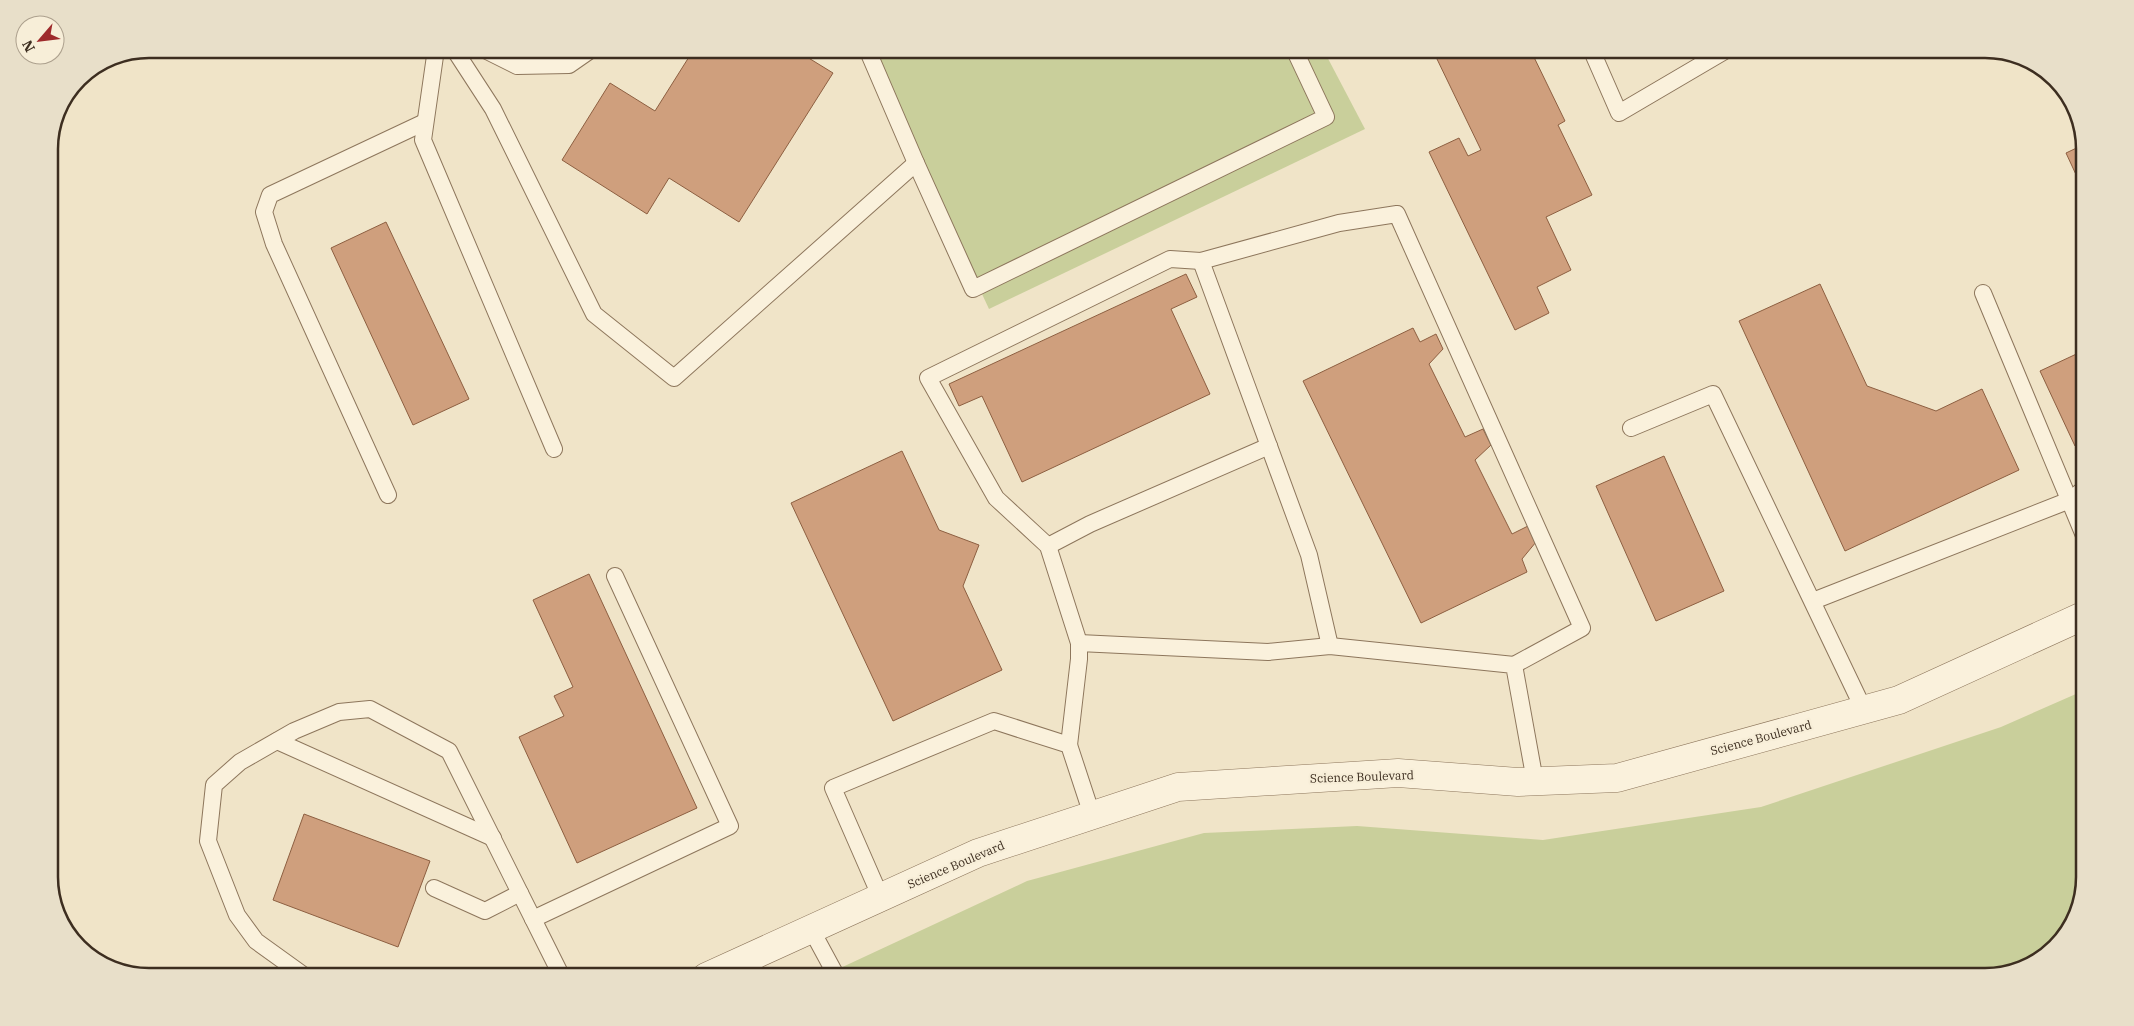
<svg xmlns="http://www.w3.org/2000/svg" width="2134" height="1026" font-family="'IBM Plex Serif',serif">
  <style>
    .green { fill: #c9cf9b }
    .building { fill: #cf9f7d; stroke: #8d5f41 }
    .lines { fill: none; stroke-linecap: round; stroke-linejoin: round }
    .lane-casing { stroke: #8d765c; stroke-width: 18 }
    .street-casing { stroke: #8d765c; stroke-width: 29 }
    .lane { stroke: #faf1dc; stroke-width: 16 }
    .street { stroke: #faf1dc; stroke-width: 28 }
    .labels { text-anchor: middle; stroke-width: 4.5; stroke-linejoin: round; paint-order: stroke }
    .street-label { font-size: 12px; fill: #3d2e20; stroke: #f7eed8 }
    .rim { fill: none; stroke: #3d2e20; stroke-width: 2.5 }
  </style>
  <rect width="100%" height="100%" fill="#f0e4c8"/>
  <!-- green -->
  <g class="green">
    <path d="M 868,49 L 1323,49 L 1365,129 L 989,309 Z"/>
    <path d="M 2085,690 L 2085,877 L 2078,916 L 2041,961 L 1986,977 L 821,977 L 1027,881 L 1204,833 L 1357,826 L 1543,840 L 1761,807 L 2001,727 Z"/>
  </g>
  <!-- building -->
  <g class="building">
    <path d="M 694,49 L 794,49 L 833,73 L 739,222 L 669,178 L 647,214 L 562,160 L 610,83 L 655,111 Z"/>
    <path d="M 1453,49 L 1530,49 L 1565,121 L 1558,125 L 1592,195 L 1546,217 L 1571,270 L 1537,287 L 1549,313 L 1515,330 L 1429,152 L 1459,138 L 1468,156 L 1481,150 L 1436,57 Z"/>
    <path d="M 2085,144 L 2085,194 L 2066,153 Z"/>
    <path d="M 386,222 L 469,399 L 413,425 L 331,248 Z"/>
    <path d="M 1186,274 L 1197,297 L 1171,309 L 1210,394 L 1022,482 L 982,396 L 959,406 L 949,384 Z"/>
    <path d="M 1820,284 L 1867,386 L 1936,411 L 1982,389 L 2019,470 L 1845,551 L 1739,321 Z"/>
    <path d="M 1413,328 L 1420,342 L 1436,334 L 1443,349 L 1429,364 L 1465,437 L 1483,429 L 1491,445 L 1475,460 L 1512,534 L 1528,526 L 1536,542 L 1522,559 L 1527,572 L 1421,623 L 1303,381 Z"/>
    <path d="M 2085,350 L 2085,442 L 2075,446 L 2040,371 Z"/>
    <path d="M 902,451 L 939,530 L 979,545 L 963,586 L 1002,670 L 893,721 L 791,503 Z"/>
    <path d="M 1664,456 L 1724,591 L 1656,621 L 1596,486 Z"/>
    <path d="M 589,574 L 697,808 L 577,863 L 519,737 L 564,716 L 554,696 L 573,687 L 533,600 Z"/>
    <path d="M 304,814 L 430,861 L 398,947 L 273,900 Z"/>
  </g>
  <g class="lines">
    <defs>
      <g id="lane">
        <path d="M 436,49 L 423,140 L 554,449"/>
        <path d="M 454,49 L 493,109 L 594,314 L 674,378 L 916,163"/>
        <path d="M 483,49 L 517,66 L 569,65 L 592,49"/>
        <path d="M 867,49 L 916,163 L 973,289 L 1326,117 L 1294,49"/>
        <path d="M 1591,49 L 1619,113 L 1728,49"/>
        <path d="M 1201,261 L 1309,555 L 1330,646"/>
        <path d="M 1983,293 L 2085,538"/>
        <path d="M 1631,428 L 1713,394 L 1864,710"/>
        <path d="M 388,495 L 274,244 L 264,212 L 270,195 L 425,122"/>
        <path d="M 1048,546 L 1090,524 L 1269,446"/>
        <path d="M 1813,601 L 2070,500 L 2085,488"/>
        <path d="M 1079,643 L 1048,546 L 996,498 L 928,378 L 1170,259 L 1201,261 L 1339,223 L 1397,214 L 1582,628 L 1514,665"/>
        <path d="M 277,741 L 493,838"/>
        <path d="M 1069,745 L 1079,659 L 1079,643 L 1268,652 L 1330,646 L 1514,665 L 1535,781"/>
        <path d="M 434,888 L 485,911 L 520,893"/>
        <path d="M 881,898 L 833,788 L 994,721 L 1069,745 L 1092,815"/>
        <path d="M 533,919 L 730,826 L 615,576"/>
        <path d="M 811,929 L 837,977"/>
        <path d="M 306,977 L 256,941 L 237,915 L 208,841 L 214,785 L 240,762 L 294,731 L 339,712 L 370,709 L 449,751 L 562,977"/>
      </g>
      <path id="street" d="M 706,977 L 978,853 L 1178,787 L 1398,773 L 1518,782 L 1617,778 L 1899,700 L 2085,615"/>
    </defs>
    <!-- lane casing -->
    <use href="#lane" class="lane-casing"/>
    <!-- street casing -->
    <use href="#street" class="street-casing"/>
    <!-- lane -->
    <use href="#lane" class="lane"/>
    <!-- street -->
    <use href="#street" class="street"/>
  </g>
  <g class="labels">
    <!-- street labels -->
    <g class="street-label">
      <text transform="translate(1761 738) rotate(-15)" y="4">Science Boulevard</text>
      <text transform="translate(1362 777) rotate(-2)" y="4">Science Boulevard</text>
      <text transform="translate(956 865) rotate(-23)" y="4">Science Boulevard</text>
    </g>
  </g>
  <!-- crop -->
  <path d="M0 0H2134V1026H0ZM149 58H1985A91 91 0 0 1 2076 149V877A91 91 0 0 1 1985 968H149A91 91 0 0 1 58 877V149A91 91 0 0 1 149 58Z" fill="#e8dfc9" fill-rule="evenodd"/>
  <path class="rim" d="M149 58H1985A91 91 0 0 1 2076 149V877A91 91 0 0 1 1985 968H149A91 91 0 0 1 58 877V149A91 91 0 0 1 149 58Z"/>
  <!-- north arrow -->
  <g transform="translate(40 40) rotate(242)"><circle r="24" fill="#f7eed8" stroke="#ada18e"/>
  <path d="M0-4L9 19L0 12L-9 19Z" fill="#9e2a2b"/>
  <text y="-8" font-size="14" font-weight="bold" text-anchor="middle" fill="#3d2e20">N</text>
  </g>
</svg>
